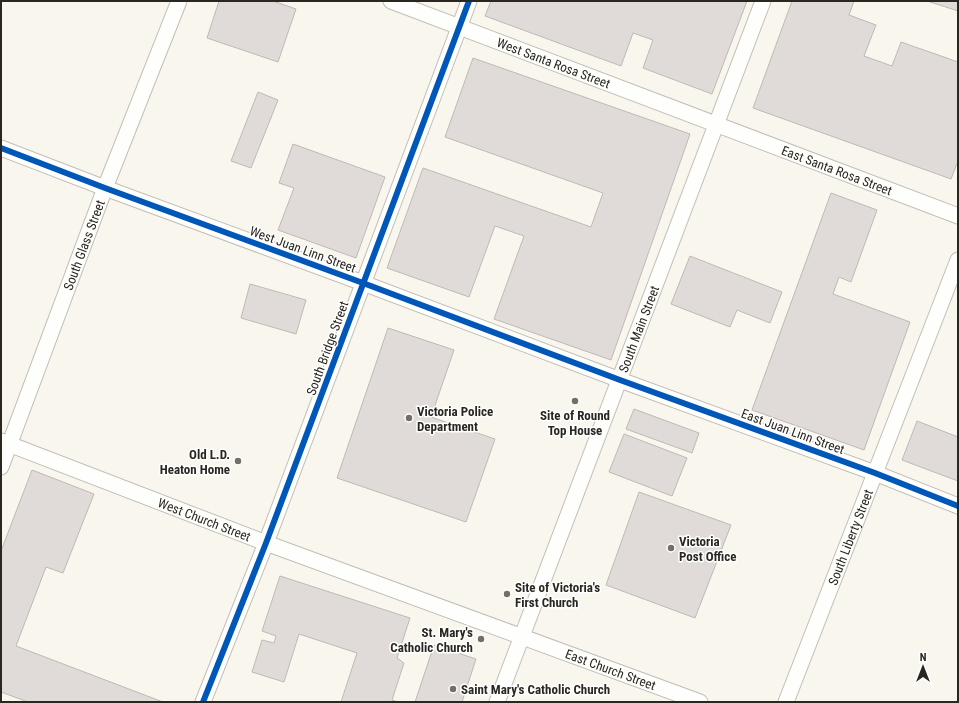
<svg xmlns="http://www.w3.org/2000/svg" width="959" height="703" font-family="'Roboto Condensed',sans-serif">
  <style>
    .building { fill: #e0dbd8; stroke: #beb9b6 }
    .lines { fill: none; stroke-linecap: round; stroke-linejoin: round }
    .minor-casing { stroke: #c1bfb8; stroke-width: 17 }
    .minor { stroke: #fefefc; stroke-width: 15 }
    .cycleway-casing { stroke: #fff; stroke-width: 8 }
    .cycleway { stroke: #0057b8; stroke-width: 6 }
    .poi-dot { fill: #726f68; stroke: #fff; stroke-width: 1.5 }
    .labels { text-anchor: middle; stroke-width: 3; stroke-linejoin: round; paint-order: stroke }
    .street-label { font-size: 13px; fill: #292720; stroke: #fff }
    .poi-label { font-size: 13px; font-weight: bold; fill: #292720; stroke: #fff; text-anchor: start }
  </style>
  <rect width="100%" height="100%" fill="#f9f6ed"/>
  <!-- building -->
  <g class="building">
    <path d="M 219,1 L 273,1 L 296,9 L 278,62 L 207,38 Z"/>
    <path d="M 491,1 L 747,1 L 712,94 L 643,68 L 653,40 L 633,33 L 621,66 L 485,16 Z"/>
    <path d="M 792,1 L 854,1 L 849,15 L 876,25 L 864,56 L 892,66 L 901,42 L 958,62 L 958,161 L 951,179 L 753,108 Z"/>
    <path d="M 927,1 L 958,1 L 958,11 Z"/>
    <path d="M 473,58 L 690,134 L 611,360 L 494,319 L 524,236 L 495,226 L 469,297 L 387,268 L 423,168 L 591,227 L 603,193 L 445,137 Z"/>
    <path d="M 258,92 L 278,100 L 251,168 L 231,161 Z"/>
    <path d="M 293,144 L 385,177 L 356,258 L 278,230 L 294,188 L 279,183 Z"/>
    <path d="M 831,193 L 877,210 L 851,282 L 839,277 L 833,294 L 910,322 L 864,450 L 752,410 Z"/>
    <path d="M 690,256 L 782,292 L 770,323 L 737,310 L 730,327 L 671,304 Z"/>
    <path d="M 250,284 L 306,300 L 296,334 L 241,318 Z"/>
    <path d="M 388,328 L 454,350 L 431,417 L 495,439 L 466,522 L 337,478 Z"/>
    <path d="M 634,409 L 699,433 L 692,453 L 626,429 Z"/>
    <path d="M 917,421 L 958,437 L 958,481 L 902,460 Z"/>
    <path d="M 624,434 L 687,458 L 672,496 L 609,472 Z"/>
    <path d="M 32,470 L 94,494 L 63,573 L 46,567 L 16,646 L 163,702 L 28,702 L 1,692 L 1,551 Z"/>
    <path d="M 639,492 L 731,525 L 695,618 L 606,585 Z"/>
    <path d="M 280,576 L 410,618 L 397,658 L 404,663 L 392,700 L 398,702 L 341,702 L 357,653 L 299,634 L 284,682 L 252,672 L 262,640 L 274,643 L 276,636 L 262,631 Z"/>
    <path d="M 434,645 L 476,659 L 462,702 L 415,702 Z"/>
  </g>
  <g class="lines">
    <defs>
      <g id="minor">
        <path id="s1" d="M 391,1 L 958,216"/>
        <path d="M 1,148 L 105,188 L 363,283 L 620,380 L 875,473 L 958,506"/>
        <path id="s2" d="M 1,441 L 266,543 L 700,702"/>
        <path id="s3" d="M 1,467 L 105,188 L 179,1"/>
        <path d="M 203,702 L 266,543 L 469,1"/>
        <path id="s4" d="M 497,702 L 763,1"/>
        <path id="s5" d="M 786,702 L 958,260"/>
      </g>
    </defs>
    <!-- minor casing -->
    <use href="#minor" class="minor-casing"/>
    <!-- minor -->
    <use href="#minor" class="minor"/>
    <defs>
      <g id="cycleway">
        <path d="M 1,148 L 105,188 L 363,283 L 620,380 L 875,473 L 958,506"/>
        <path d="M 203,702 L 266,543 L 469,1"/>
      </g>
    </defs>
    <!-- cycleway casing -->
    <use href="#cycleway" class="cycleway-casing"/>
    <!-- cycleway -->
    <use href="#cycleway" class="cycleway"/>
  </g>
  <!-- markers -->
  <g class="poi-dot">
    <circle cx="575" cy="401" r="4"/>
    <circle cx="409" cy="418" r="4"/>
    <circle cx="238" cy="461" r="4"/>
    <circle cx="671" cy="548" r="4"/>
    <circle cx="507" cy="594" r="4"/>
    <circle cx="481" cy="639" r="4"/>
    <circle cx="453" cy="689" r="4"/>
  </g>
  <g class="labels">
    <!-- street labels -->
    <g class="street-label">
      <text dy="5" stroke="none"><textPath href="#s1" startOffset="174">West Santa Rosa Street</textPath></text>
      <text dy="5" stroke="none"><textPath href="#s1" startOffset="477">East Santa Rosa Street</textPath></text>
      <text dy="5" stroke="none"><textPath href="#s3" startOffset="237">South Glass Street</textPath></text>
      <text transform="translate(303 249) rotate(20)" y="5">West Juan Linn Street</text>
      <text dy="5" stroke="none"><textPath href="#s4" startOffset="399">South Main Street</textPath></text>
      <text transform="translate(327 348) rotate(-70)" y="5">South Bridge Street</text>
      <text transform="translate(793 431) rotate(20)" y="5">East Juan Linn Street</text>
      <text dy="5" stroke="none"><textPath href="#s2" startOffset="218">West Church Street</textPath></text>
      <text dy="5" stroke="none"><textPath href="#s5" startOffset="177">South Liberty Street</textPath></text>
      <text dy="5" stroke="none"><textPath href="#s2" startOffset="651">East Church Street</textPath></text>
    </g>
    <!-- poi labels -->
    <g class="poi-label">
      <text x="417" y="416">Victoria Police<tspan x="417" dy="15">Department</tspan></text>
      <text x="575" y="420" text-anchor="middle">Site of Round<tspan x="575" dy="15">Top House</tspan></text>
      <text x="230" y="459" text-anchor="end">Old L.D.<tspan x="230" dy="15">Heaton Home</tspan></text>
      <text x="679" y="546">Victoria<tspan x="679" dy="15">Post Office</tspan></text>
      <text x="515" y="592">Site of Victoria's<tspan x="515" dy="15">First Church</tspan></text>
      <text x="473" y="637" text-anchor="end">St. Mary's<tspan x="473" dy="15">Catholic Church</tspan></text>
      <text x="461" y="694">Saint Mary's Catholic Church</text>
    </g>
  </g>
  <!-- border -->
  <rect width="959" height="703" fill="none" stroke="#292720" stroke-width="4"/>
  <!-- north arrow -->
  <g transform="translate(923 667)" stroke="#ffffff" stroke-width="3" paint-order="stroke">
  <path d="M0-3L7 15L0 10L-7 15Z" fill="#292720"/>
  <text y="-6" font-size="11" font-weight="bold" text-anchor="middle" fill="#292720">N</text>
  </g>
</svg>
